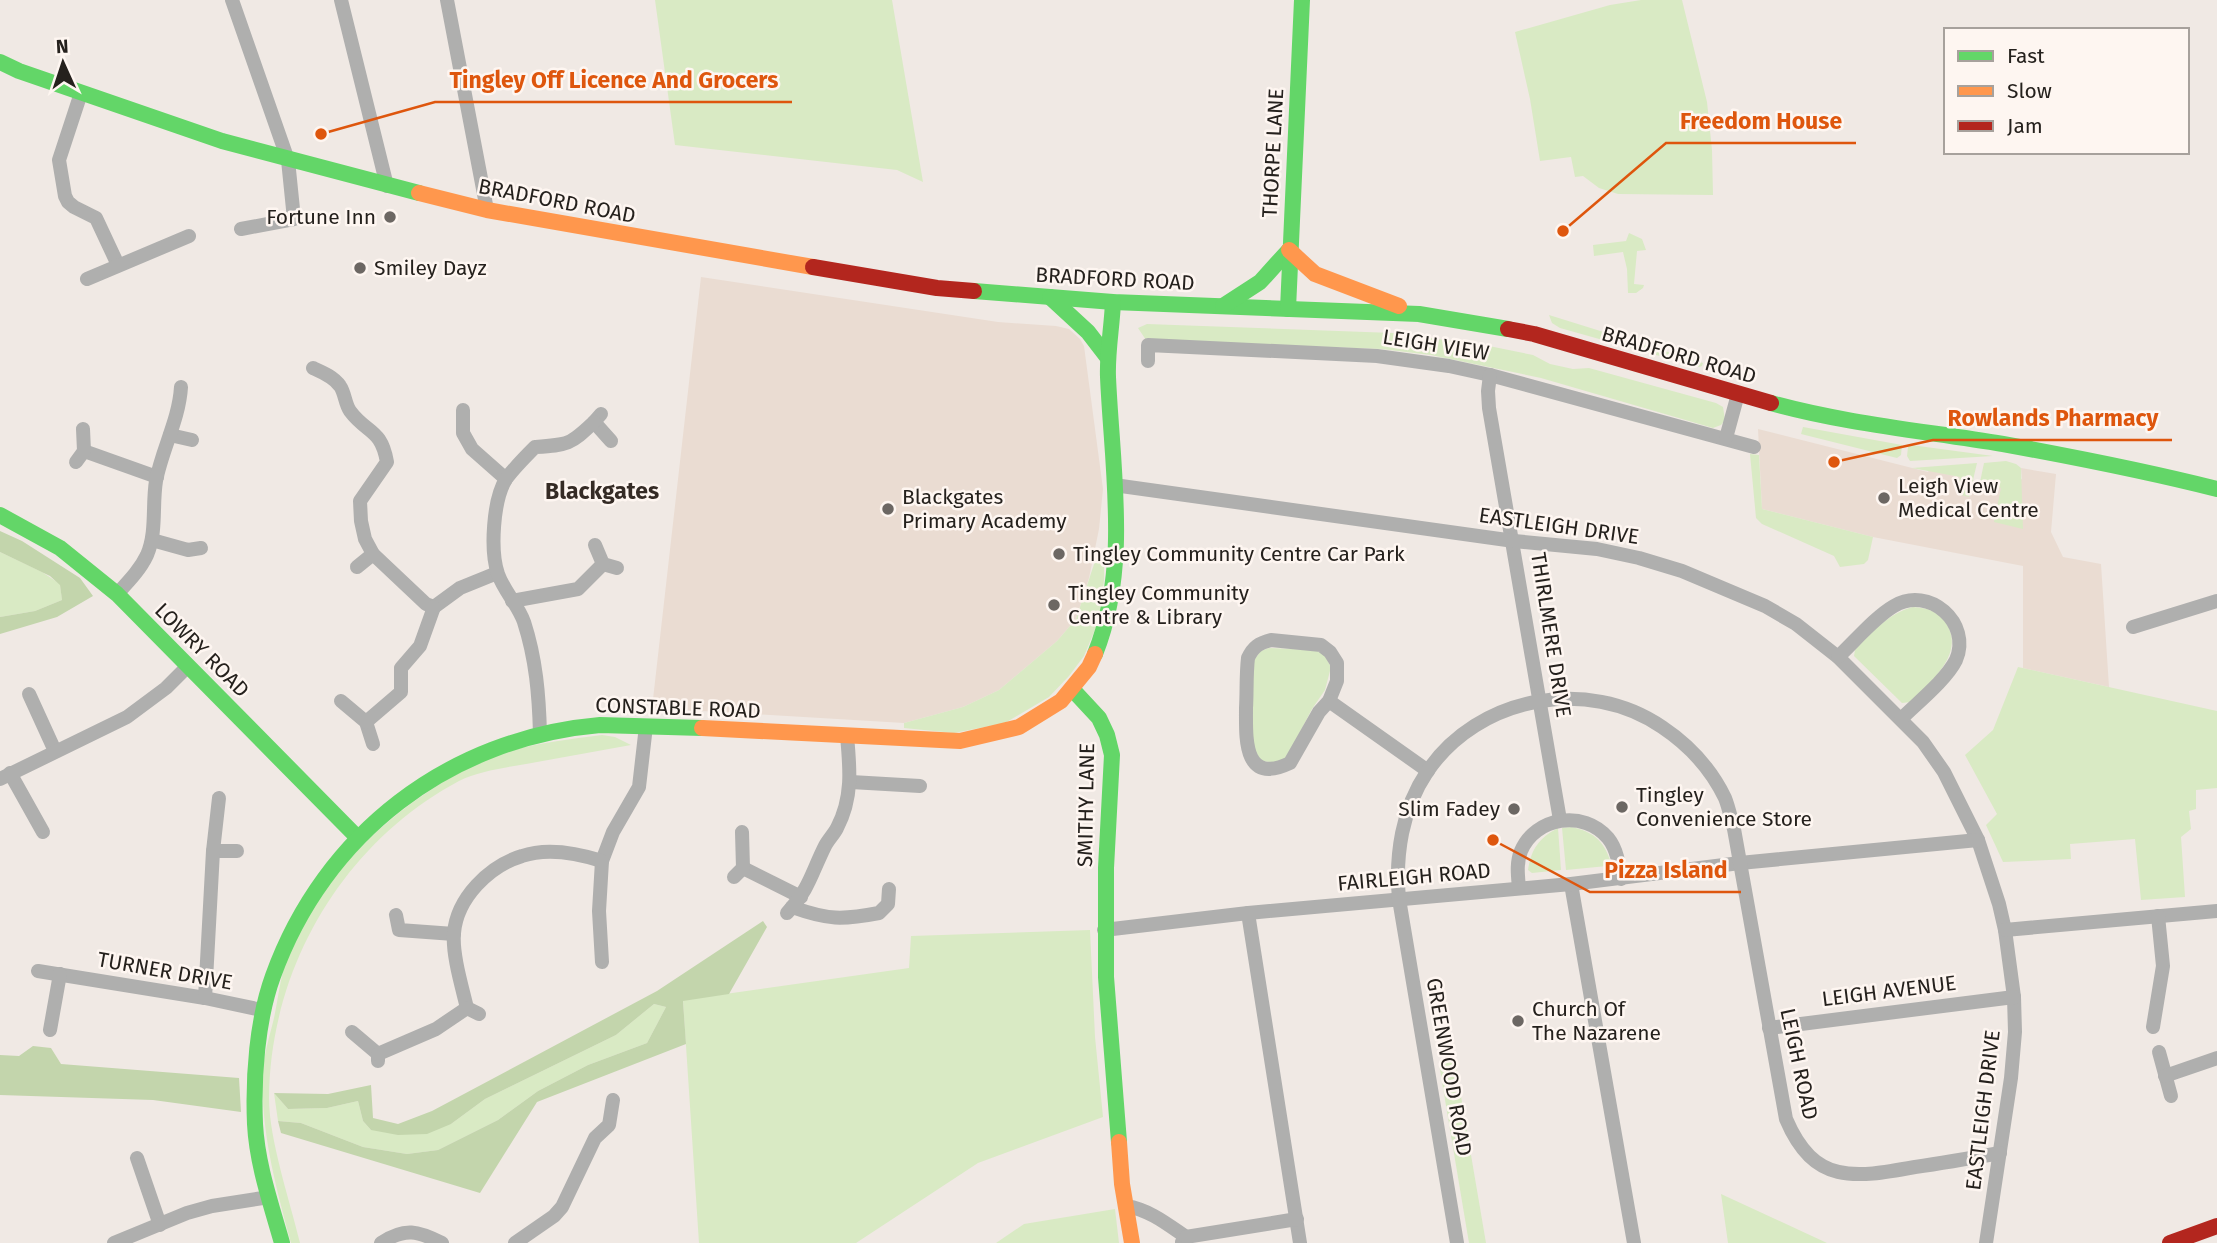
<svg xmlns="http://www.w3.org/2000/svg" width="2217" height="1243" font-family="'Fira Sans',sans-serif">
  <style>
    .built { fill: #eadcd2 }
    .green { fill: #d9eac4 }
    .forest { fill: #c3d5ac }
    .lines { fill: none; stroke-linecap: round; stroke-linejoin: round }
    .street { stroke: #afafae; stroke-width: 14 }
    .fast { stroke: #63d668; stroke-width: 16 }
    .slow { stroke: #ff974d; stroke-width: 16 }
    .jam { stroke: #b3261e; stroke-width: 16 }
    .poi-dot { fill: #6c6763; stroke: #fef6f1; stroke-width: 2.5 }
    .labels { text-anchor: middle; stroke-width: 5; stroke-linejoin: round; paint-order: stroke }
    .street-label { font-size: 21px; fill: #25211d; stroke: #fef6f1 }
    .poi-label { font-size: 21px; fill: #25211d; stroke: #fef6f1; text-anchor: start }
    .neighbourhood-label { font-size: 23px; font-weight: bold; fill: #352b25; stroke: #fef6f1 }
    .leader { fill: none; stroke: #de560d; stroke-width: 2.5 }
    .callout-dot { fill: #de560d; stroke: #fef6f1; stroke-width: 2.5 }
    .callout-label { font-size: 23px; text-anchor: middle; font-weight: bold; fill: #de560d; stroke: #fef6f1; stroke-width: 5; stroke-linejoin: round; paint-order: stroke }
  </style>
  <rect width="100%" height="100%" fill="#f0e9e4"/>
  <!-- built -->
  <g class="built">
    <path d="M 701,277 L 998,322 L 1056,326 L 1069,329 L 1080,339 L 1084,346 L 1103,489 L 1099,529 L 1089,578 L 1076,619 L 1057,641 L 999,690 L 963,707 L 904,723 L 652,708 Z"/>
    <path d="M 1758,429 L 1928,472 L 1929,470 L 1960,477 L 1957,494 L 1969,496 L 1972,480 L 2001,487 L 2022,479 L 2021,468 L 2056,474 L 2051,532 L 2063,557 L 2101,564 L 2109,687 L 2023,668 L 2023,566 L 1873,537 L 1762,509 Z"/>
  </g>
  <!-- green -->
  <g class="green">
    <path d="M 655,0 L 892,0 L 923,182 L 897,170 L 675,145 Z"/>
    <path d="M 1641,0 L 1682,0 L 1707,102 L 1712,150 L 1713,195 L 1618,194 L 1599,188 L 1583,176 L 1575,177 L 1571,157 L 1540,161 L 1530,99 L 1515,32 L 1610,5 Z"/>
    <path d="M 1629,233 L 1642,239 L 1646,250 L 1637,251 L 1634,284 L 1644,285 L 1643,288 L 1636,293 L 1628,293 L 1627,269 L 1623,252 L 1594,256 L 1593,245 L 1626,241 Z"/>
    <path d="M 1549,315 L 1703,363 L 1702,366 L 1699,367 L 1560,328 L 1552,323 Z"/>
    <path d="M 1147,324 L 1393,333 L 1489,346 L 1533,355 L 1550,364 L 1573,369 L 1589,368 L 1716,403 L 1723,407 L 1725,420 L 1721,425 L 1713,428 L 1541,378 L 1431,355 L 1381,349 L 1146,340 L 1138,328 Z"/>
    <path d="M 1803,427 L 1902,445 L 1901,455 L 1897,458 L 1801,434 Z"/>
    <path d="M 1911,445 L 1993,456 L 1910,461 L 1907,456 L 1908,447 Z"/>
    <path d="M 1750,454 L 1759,455 L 1762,509 L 1873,537 L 1868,560 L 1864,564 L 1840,567 L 1834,556 L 1762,524 L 1756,518 Z"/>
    <path d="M 2006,461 L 2016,464 L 2021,468 L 2023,529 L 1994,522 L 2001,488 L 1980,482 L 1984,463 Z"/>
    <path d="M 1977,463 L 1969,497 L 1957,494 L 1960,477 L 1912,468 Z"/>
    <path d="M 0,552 L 42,572 L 60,584 L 62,600 L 35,611 L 0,617 Z"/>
    <path d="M 1098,552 L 1104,553 L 1104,580 L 1099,620 L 1084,656 L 1069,676 L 1049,697 L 1005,723 L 954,733 L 904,728 L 904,723 L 963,707 L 999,690 L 1057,641 L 1076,619 Z"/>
    <path d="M 1913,607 C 1927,608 1939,611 1946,623 C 1966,654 1930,682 1911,702 L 1902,703 L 1854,656 L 1855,650 C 1872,632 1889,613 1913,607 Z"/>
    <path d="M 1269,648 L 1315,650 L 1324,654 L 1331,667 L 1325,690 L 1312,709 L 1287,757 L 1278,763 L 1261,761 L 1251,743 L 1253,661 L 1261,651 Z"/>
    <path d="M 2018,667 L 2217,711 L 2217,788 L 2196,790 L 2196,809 L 2189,811 L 2191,829 L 2181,837 L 2185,897 L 2141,900 L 2135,839 L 2070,844 L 2071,859 L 2003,862 L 1986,825 L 1997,814 L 1965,755 L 1993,730 Z"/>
    <path d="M 602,735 L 615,737 L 631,745 C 596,751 561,758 526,764 C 504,768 479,771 459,781 C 344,842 270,967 269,1098 C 269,1140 290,1201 300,1243 L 291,1243 C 276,1187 260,1130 263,1071 C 264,1053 270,1035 274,1018 C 278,1000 280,979 286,961 C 315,875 406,794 488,759 C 523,744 564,740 602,735 Z"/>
    <path d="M 1571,827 C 1592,831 1603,840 1610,860 L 1607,866 L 1566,870 L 1562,828 Z"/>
    <path d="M 1558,828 L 1561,870 L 1532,873 L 1528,870 C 1531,849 1539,838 1558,828 Z"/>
    <path d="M 1090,930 L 1095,1037 L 1103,1117 L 978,1163 L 856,1243 L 699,1243 L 683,1000 L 909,968 L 911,936 Z"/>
    <path d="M 654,1004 L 666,1007 L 647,1043 L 588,1065 L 538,1091 L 498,1120 L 438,1150 L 407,1154 L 363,1147 L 301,1123 L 278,1121 L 274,1093 L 288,1109 L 327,1108 L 358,1101 L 363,1121 L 371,1130 L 451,1124 L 485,1099 L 616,1035 Z"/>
    <path d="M 1455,1061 L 1486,1243 L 1469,1243 L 1439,1064 Z"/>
    <path d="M 1721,1194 L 1827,1243 L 1728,1243 Z"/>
    <path d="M 1115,1209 L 1119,1243 L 996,1243 L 1024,1224 Z"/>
  </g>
  <!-- forest -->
  <g class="forest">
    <path d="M 0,531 L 22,541 L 80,578 L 93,596 L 57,617 L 0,634 L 0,617 L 35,611 L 62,600 L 60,585 L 50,576 L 0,552 Z"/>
    <path d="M 763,921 L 767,927 L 729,994 L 683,1001 L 686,1044 L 537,1102 L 480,1193 L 281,1133 L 278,1121 L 301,1123 L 363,1147 L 407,1154 L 438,1150 L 498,1120 L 538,1091 L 588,1065 L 647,1043 L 666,1007 L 654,1004 L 616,1035 L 485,1099 L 451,1124 L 427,1134 L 398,1135 L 371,1130 L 363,1121 L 358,1101 L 327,1108 L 288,1109 L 274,1093 L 328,1094 L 371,1085 L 373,1118 L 398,1124 L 432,1111 L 657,991 Z"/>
    <path d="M 33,1046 L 51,1048 L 61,1064 L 239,1078 L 241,1112 L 153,1100 L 0,1095 L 0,1055 L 19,1056 Z"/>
  </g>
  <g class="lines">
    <!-- street -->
    <g class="street">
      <path d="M 232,0 L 288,160 L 294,219 L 241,229"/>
      <path d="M 341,0 L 387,186"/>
      <path d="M 447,0 L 487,210"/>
      <path d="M 81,93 L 59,160 L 65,196 L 68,202 L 74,207 L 96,218 L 118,265"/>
      <path d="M 87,279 L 189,236"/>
      <path d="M 1148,361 L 1148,345 L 1377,356 L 1449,366 L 1490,375 L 1754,447"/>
      <path d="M 313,368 C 322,372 334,377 340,386 C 345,393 345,404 350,411 C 367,434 381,428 387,462 L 360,501 L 361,521 L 365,539 L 373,554 L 426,604 L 434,607 L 460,588 L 497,573"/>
      <path d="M 1490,375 L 1488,391 L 1489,408 L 1560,820"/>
      <path d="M 463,410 L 463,433 L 472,449 L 506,479"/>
      <path d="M 601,414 L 594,422 L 611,441"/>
      <path d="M 170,435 L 192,440"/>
      <path d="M 1726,438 L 1738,394"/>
      <path d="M 84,451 L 157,477"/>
      <path d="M 76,462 L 84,451 L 83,429"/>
      <path d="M 1114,485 L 1514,541 L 1597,549 L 1639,558 L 1682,571 L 1765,606 L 1796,624 L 1838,657 L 1923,742 L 1944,772 L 1978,840 L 1999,904 L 2005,930 L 2014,997 L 2015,1032 L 2011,1078 L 1986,1243"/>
      <path d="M 152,540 L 188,550 L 201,548"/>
      <path d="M 595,545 L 603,564 L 617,568"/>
      <path d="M 357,567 L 373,554"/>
      <path d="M 117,594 C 128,582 140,570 147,555 C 157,532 152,505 156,481 C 162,449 179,420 181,387"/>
      <path d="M 512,601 L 578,589 L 603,564"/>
      <path d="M 2133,627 L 2217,601"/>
      <path d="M 1271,640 L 1321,645 L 1330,652 L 1337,663 L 1337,681 L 1329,701 L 1319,712 L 1290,763 C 1243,785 1246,739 1246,708 C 1247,692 1246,675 1248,658 C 1253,647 1259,643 1271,640 Z"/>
      <path d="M 1838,657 C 1855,641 1875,617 1894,606 C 1929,585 1972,623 1956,660 C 1946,680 1917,703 1901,719"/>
      <path d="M 29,694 L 55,751"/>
      <path d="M 341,701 L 366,722 L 373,744"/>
      <path d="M 1329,701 L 1428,771"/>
      <path d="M 366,722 L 401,692 L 401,668 L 420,646 L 434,607"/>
      <path d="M 540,734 C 539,695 536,659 524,622 C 518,605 504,591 498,574 C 490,551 493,500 506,479 C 514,468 525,457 535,447 C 568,445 570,445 594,422"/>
      <path d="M 10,773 L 43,832"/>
      <path d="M 0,779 L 127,717 L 166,688 L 188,666"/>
      <path d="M 851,782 L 920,786"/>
      <path d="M 213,851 L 237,851"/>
      <path d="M 743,868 L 801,897"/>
      <path d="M 734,877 L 743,868 L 742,832"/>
      <path d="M 1571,884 L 1634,1243"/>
      <path d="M 1519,888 C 1518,876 1516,863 1521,851 C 1535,817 1584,809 1608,838 C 1617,849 1619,864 1621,879"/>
      <path d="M 792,907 C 828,920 842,920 879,913 L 888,904 L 889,889"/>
      <path d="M 787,913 C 810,888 811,874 825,846 C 828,840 834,834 837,828 C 853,798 850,768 847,736"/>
      <path d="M 1248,913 L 1300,1243"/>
      <path d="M 396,915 L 399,930 L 454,934"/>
      <path d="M 1104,930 L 1248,913 L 1571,884 L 1740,863 L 1978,840"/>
      <path d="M 2005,930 L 2217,911"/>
      <path d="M 602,962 L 599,911 L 602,861 L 613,832 L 639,787 L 646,726"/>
      <path d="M 38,971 L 205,998 L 262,1010"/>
      <path d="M 205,998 L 213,851 L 219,798"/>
      <path d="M 479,1014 L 467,1008 C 462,987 452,954 454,933 C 457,898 489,866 522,856 C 548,847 577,853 602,861"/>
      <path d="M 2153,1027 L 2163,966 L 2158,916"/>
      <path d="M 1769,1028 L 2014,997"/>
      <path d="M 50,1030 L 60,974"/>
      <path d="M 352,1032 L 378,1054 L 378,1061"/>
      <path d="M 2159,1052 L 2171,1096"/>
      <path d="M 378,1054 L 436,1029 L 467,1008"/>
      <path d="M 2165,1076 L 2217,1058"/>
      <path d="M 137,1158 L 160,1225"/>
      <path d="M 1126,1206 C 1150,1210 1167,1224 1186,1237 L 1182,1242"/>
      <path d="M 1186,1237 L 1297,1219"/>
      <path d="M 114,1243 L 187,1213 L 212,1206 L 269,1197"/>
      <path d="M 381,1243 C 405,1227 418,1231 442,1243"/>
      <path d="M 515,1243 L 554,1216 L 562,1207 L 595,1138 L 609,1125 L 613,1100"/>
      <path d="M 1457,1243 L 1399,899 C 1395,855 1402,809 1427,772 C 1478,696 1588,676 1662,727 C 1689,745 1711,769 1725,798 C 1729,808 1731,819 1734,829 L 1786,1119 C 1814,1185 1854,1178 1915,1167 C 1943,1163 1972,1158 2000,1153"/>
    </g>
    <!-- fast -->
    <g class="fast">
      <path d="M 0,62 L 19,71 L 222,141 L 419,193"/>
      <path d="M 974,291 L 1113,302 L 1419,314 L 1508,329"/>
      <path d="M 1050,297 L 1088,332 L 1108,358"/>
      <path d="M 1223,306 L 1260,282 L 1289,250"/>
      <path d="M 1288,309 L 1302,0"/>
      <path d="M 1771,403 C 1847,424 1925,431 2003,444 C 2074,457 2146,471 2217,489"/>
      <path d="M 0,515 L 60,548 L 117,594 L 357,837"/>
      <path d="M 1095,654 C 1130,567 1112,469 1108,377 C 1107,352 1112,327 1113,302"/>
      <path d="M 1073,690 L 1099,718 L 1107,735 L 1112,755 L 1106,868 L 1106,977 L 1119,1142"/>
      <path d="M 282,1243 C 271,1204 257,1164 255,1124 C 253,1077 257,1020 273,976 C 324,834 449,738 600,725 L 702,728"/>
    </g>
    <!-- slow -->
    <g class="slow">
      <path d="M 419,193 L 487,210 L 813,267"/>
      <path d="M 1289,250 L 1315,274 L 1399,306"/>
      <path d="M 702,728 L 960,741 L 1019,727 L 1061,701 L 1089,667 L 1095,654"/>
      <path d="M 1119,1142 L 1122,1184 L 1132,1243"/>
    </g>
    <!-- jam -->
    <g class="jam">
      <path d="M 813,267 L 937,288 L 974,291"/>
      <path d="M 1508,329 L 1534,334 L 1771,403"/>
      <path d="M 2170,1243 L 2217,1226"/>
    </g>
  </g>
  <!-- markers -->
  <g class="poi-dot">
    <circle cx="390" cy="217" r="7"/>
    <circle cx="360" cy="268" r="7"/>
    <circle cx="1884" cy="498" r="7"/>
    <circle cx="888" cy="509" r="7"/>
    <circle cx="1059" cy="554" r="7"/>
    <circle cx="1054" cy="605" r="7"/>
    <circle cx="1622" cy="807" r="7"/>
    <circle cx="1514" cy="809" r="7"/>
    <circle cx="1518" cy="1021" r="7"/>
  </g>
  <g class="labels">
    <!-- street labels -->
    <g class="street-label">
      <text transform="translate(1273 153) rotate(-87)" y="7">THORPE LANE</text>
      <text transform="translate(557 201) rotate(11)" y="7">BRADFORD ROAD</text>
      <text transform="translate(1115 279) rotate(3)" y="7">BRADFORD ROAD</text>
      <text transform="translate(1436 345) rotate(9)" y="7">LEIGH VIEW</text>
      <text transform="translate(1679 355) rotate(16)" y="7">BRADFORD ROAD</text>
      <text transform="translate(1559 526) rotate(8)" y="7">EASTLEIGH DRIVE</text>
      <text transform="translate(1551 635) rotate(81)" y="7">THIRLMERE DRIVE</text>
      <text transform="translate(202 650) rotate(45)" y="7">LOWRY ROAD</text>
      <text transform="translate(678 708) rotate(2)" y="7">CONSTABLE ROAD</text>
      <text transform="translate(1086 805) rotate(-89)" y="7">SMITHY LANE</text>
      <text transform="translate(1414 877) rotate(-5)" y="7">FAIRLEIGH ROAD</text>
      <text transform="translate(165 971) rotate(10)" y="7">TURNER DRIVE</text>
      <text transform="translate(1889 991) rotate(-7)" y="7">LEIGH AVENUE</text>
      <text transform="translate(1799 1064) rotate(78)" y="7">LEIGH ROAD</text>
      <text transform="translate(1449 1067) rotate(80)" y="7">GREENWOOD ROAD</text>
      <text transform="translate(1983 1110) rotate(-83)" y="7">EASTLEIGH DRIVE</text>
    </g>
    <!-- poi labels -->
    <g class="poi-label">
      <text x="376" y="224" text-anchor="end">Fortune Inn</text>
      <text x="374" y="275">Smiley Dayz</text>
      <text x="1898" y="493">Leigh View<tspan x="1898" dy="24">Medical Centre</tspan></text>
      <text x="902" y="504">Blackgates<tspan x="902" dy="24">Primary Academy</tspan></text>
      <text x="1073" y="561">Tingley Community Centre Car Park</text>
      <text x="1068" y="600">Tingley Community<tspan x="1068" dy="24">Centre &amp; Library</tspan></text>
      <text x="1636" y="802">Tingley<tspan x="1636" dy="24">Convenience Store</tspan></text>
      <text x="1500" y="816" text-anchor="end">Slim Fadey</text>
      <text x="1532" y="1016">Church Of<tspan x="1532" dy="24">The Nazarene</tspan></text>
    </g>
    <!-- neighbourhood labels -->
    <g class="neighbourhood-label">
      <text x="602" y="499">Blackgates</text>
    </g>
  </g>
  <!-- callouts -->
  <path class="leader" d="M321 134L435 102H792M1563 231L1666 143H1856M1834 462L1933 440H2172M1493 840L1590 892H1741"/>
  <g class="callout-dot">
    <circle cx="321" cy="134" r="7"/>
    <circle cx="1563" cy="231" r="7"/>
    <circle cx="1834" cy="462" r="7"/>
    <circle cx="1493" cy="840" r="7"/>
  </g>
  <g class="callout-label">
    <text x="614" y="88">Tingley Off Licence And Grocers</text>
    <text x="1761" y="129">Freedom House</text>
    <text x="2053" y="426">Rowlands Pharmacy</text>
    <text x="1666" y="878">Pizza Island</text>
  </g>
  <!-- legend -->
  <rect x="1944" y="28" width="245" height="126" fill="#fef6f1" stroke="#a7a19c" stroke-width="2"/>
  <rect x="1958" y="51" width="35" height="10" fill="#63d668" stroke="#a7a19c" stroke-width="2"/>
  <text x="2007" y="63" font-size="21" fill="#25211d">Fast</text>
  <rect x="1958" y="86" width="35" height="10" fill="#ff974d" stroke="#a7a19c" stroke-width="2"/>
  <text x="2007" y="98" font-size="21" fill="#25211d">Slow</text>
  <rect x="1958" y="121" width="35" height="10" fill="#b3261e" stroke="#a7a19c" stroke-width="2"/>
  <text x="2007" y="133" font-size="21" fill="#25211d">Jam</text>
  <!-- north arrow -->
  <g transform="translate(63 63) rotate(357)" stroke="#fef6f1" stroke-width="5" paint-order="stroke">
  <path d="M0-5L12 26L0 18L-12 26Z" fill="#25211d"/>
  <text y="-10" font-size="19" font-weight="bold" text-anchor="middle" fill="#25211d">N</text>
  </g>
</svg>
